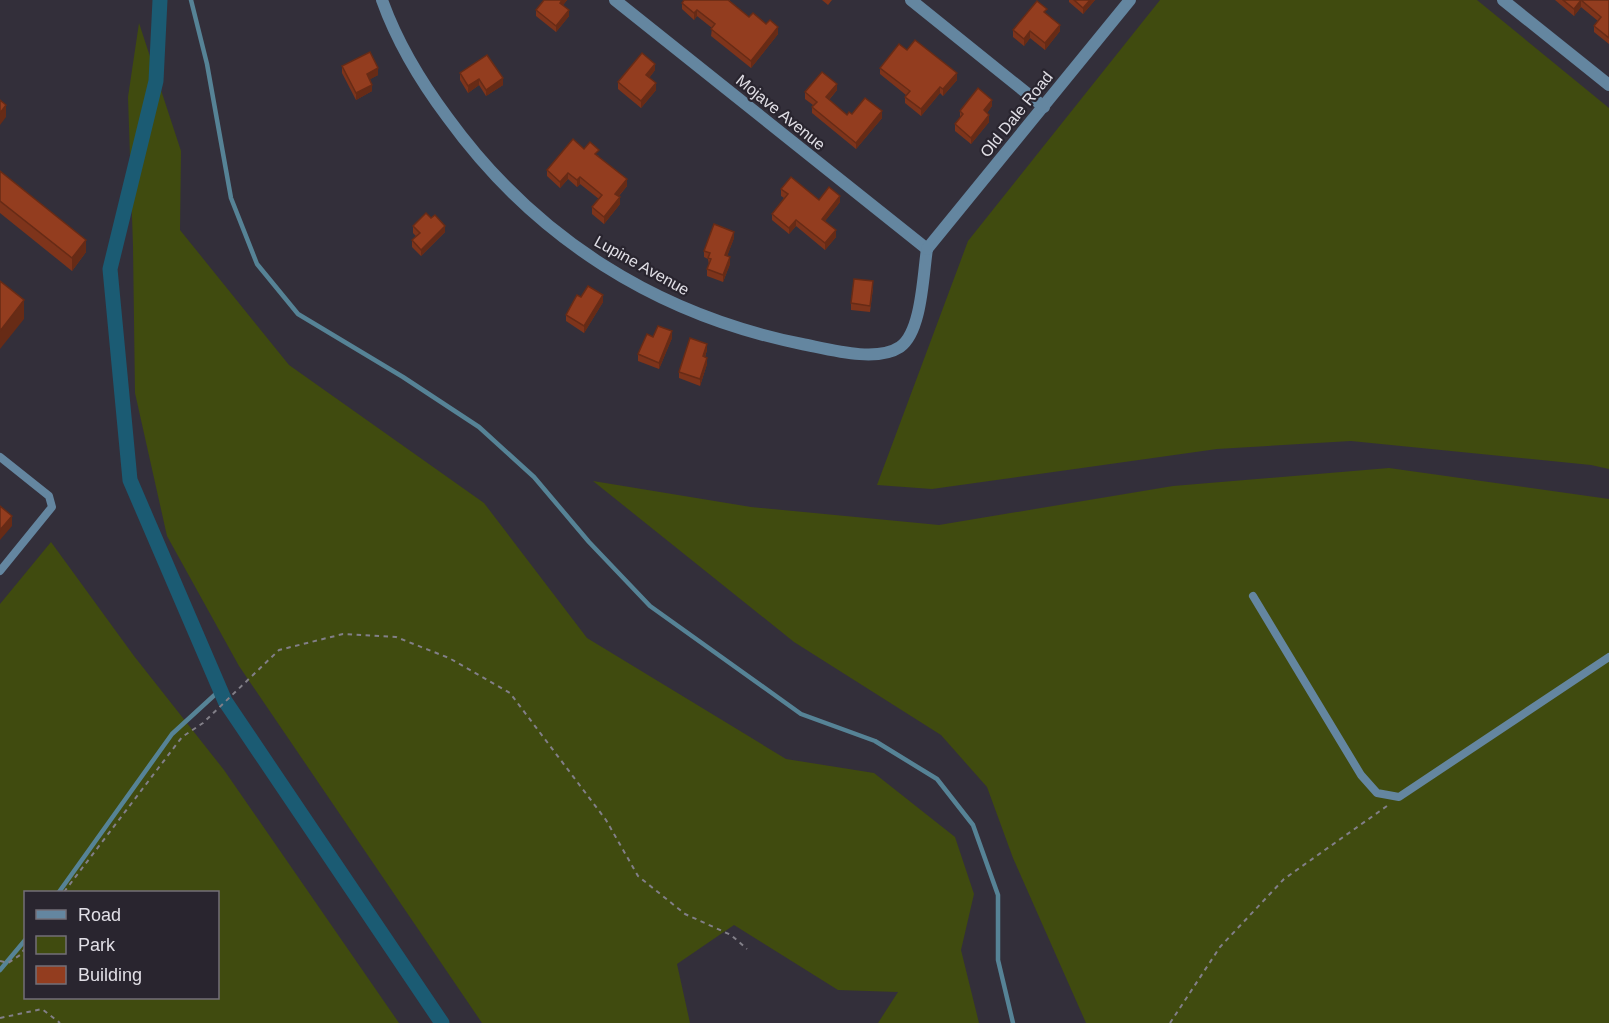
<svg xmlns="http://www.w3.org/2000/svg" width="1609" height="1023" font-family="Arial,sans-serif">
  <style>
    .green { fill: #404b0f; fill-rule: evenodd }
    .lines { fill: none; stroke-linecap: round; stroke-linejoin: round }
    .stream { stroke: #568396; stroke-width: 4.5 }
    .canal { stroke: #1b5b73; stroke-width: 15 }
    .path { stroke: #827f88; stroke-width: 2; stroke-dasharray: 4.5 4.5; stroke-linecap: butt }
    .lane { stroke: #6486a0; stroke-width: 8 }
    .street { stroke: #6486a0; stroke-width: 12 }
    .wall { fill: #7e341b }
    .shaded-wall { fill: #672b16 }
    .building { fill: #933d1f; stroke: #672b16; stroke-width: 1.5 }
    .labels { text-anchor: middle; stroke-width: 4.5; stroke-linejoin: round; paint-order: stroke }
    .street-label { font-size: 16px; fill: #e1dfe6; stroke: #29252f }
  </style>
  <rect width="100%" height="100%" fill="#332f3a"/>
  <!-- green -->
  <g class="green">
    <path d="M 1160,0 L 1477,0 L 1609,108 L 1609,469 L 1591,465 L 1351,441 L 1217,449 L 932,489 L 877,485 L 968,241 Z"/>
    <path d="M 139,23 L 181,151 L 180,230 L 289,365 L 484,503 L 587,638 L 786,759 L 874,773 L 955,837 L 974,894 L 961,950 L 979,1023 L 878,1023 L 898,992 L 838,990 L 734,925 L 677,964 L 690,1023 L 482,1023 L 239,666 L 167,536 L 135,393 L 133,246 L 128,97 Z"/>
    <path d="M 1389,468 L 1609,499 L 1609,1023 L 1086,1023 L 1013,858 L 987,787 L 941,735 L 794,642 L 593,481 L 751,507 L 939,525 L 1173,486 Z"/>
    <path d="M 51,542 L 134,656 L 224,770 L 399,1023 L 0,1023 L 0,604 ZM 26,892 L 218,892 L 218,998 L 26,998 Z"/>
  </g>
  <g class="lines">
    <!-- stream -->
    <g class="stream">
      <path d="M 191,0 L 207,64 L 231,198 L 257,264 L 298,314 L 403,377 L 479,427 L 534,477 L 589,542 L 650,606 L 801,714 L 875,741 L 937,779 L 973,825 L 998,895 L 998,960 L 1013,1023"/>
      <path d="M 59,892 L 172,734 L 220,690"/>
      <path d="M 0,970 L 26,939"/>
    </g>
    <!-- canal -->
    <path class="canal" d="M 160,0 L 156,81 L 110,269 L 130,480 L 225,701 L 442,1023"/>
    <!-- path -->
    <g class="path">
      <path d="M 64,892 L 182,737 L 203,723 L 279,650 L 343,634 L 396,637 L 449,658 L 510,693 L 606,820 L 638,876 L 685,914 L 731,935 L 747,949"/>
      <path d="M 0,961 L 8,963 L 20,955 L 26,947"/>
      <path d="M 0,1018 L 42,1009 L 60,1023"/>
      <path d="M 1170,1023 L 1220,947 L 1284,879 L 1387,806"/>
    </g>
    <!-- lane -->
    <g class="lane">
      <path d="M 0,457 L 49,496 L 52,507 L 0,571"/>
      <path d="M 1253,596 L 1361,775 L 1377,793 L 1399,797 L 1609,657"/>
    </g>
    <!-- street -->
    <g class="street">
      <path d="M 382,0 C 397,42 421,82 448,118 C 535,238 657,315 802,344 C 828,349 876,363 900,347 C 922,332 923,274 927,249"/>
      <path d="M 615,0 L 927,249"/>
      <path d="M 911,0 L 1044,107"/>
      <path d="M 1503,0 L 1609,85"/>
      <path d="M 927,249 L 1130,0"/>
    </g>
  </g>
  <!-- wall -->
  <g class="wall">
    <path d="M 544,0 L 567,0 L 563,5 L 569,16 L 556,32 L 536,16 L 536,10 Z"/>
    <path d="M 684,0 L 730,0 L 730,1 L 749,17 L 778,34 L 751,68 L 711,36 L 712,28 L 697,16 L 694,20 L 682,9 L 682,3 Z"/>
    <path d="M 822,0 L 832,0 L 828,5 Z"/>
    <path d="M 1069,0 L 1095,0 L 1083,14 L 1069,2 Z"/>
    <path d="M 1555,0 L 1609,0 L 1609,44 L 1594,32 L 1594,26 L 1598,21 L 1581,7 L 1574,16 Z"/>
    <path d="M 1047,14 L 1060,31 L 1045,50 L 1030,38 L 1024,46 L 1013,37 L 1013,30 Z"/>
    <path d="M 907,50 L 957,80 L 943,96 L 940,93 L 921,116 L 905,103 L 905,97 L 906,95 L 880,74 L 880,68 Z"/>
    <path d="M 342,66 L 378,75 L 370,79 L 372,91 L 356,100 L 342,73 Z"/>
    <path d="M 655,70 L 649,78 L 656,90 L 641,108 L 618,89 L 618,82 Z"/>
    <path d="M 460,73 L 503,85 L 486,96 L 479,85 L 468,93 L 460,80 Z"/>
    <path d="M 837,90 L 829,100 L 847,115 L 852,114 L 882,118 L 856,149 L 812,113 L 812,107 L 813,105 L 805,99 L 805,92 Z"/>
    <path d="M 992,106 L 987,113 L 989,122 L 971,144 L 955,131 L 955,124 L 960,118 L 960,111 Z"/>
    <path d="M 584,149 L 599,156 L 598,157 L 627,186 L 619,196 L 620,204 L 604,224 L 592,214 L 592,207 L 599,199 L 580,184 L 577,187 L 568,179 L 560,188 L 547,176 L 547,170 Z"/>
    <path d="M 0,171 L 86,252 L 72,271 L 0,213 Z"/>
    <path d="M 781,189 L 819,200 L 840,202 L 825,221 L 836,237 L 825,250 L 796,226 L 789,234 L 772,220 L 772,214 L 784,198 L 781,196 Z"/>
    <path d="M 413,226 L 445,232 L 421,256 L 412,247 L 412,240 L 416,236 L 413,233 Z"/>
    <path d="M 734,238 L 727,256 L 730,264 L 723,282 L 707,276 L 707,269 L 709,265 L 708,259 L 704,257 L 704,251 Z"/>
    <path d="M 873,288 L 870,312 L 851,310 L 851,303 Z"/>
    <path d="M 581,297 L 603,302 L 584,333 L 566,321 L 566,315 Z"/>
    <path d="M 653,337 L 672,338 L 659,369 L 638,361 L 638,354 Z"/>
    <path d="M 707,350 L 705,357 L 707,364 L 700,386 L 679,378 L 679,372 Z"/>
  </g>
  <!-- shaded-wall -->
  <g class="shaded-wall">
    <path d="M 562,0 L 567,0 L 560,9 L 560,3 Z"/>
    <path d="M 1090,0 L 1095,0 L 1083,14 L 1083,8 Z"/>
    <path d="M 1581,0 L 1581,7 L 1574,16 L 1574,9 Z"/>
    <path d="M 569,10 L 569,16 L 556,32 L 556,26 Z"/>
    <path d="M 697,10 L 697,16 L 694,20 L 694,13 Z"/>
    <path d="M 1060,25 L 1060,31 L 1045,50 L 1045,43 Z"/>
    <path d="M 778,27 L 778,34 L 751,68 L 751,61 Z"/>
    <path d="M 1030,31 L 1030,38 L 1024,46 L 1024,39 Z"/>
    <path d="M 655,64 L 655,70 L 646,82 L 646,75 Z"/>
    <path d="M 378,68 L 378,75 L 367,81 L 367,74 Z"/>
    <path d="M 957,73 L 957,80 L 943,96 L 943,89 Z"/>
    <path d="M 503,78 L 503,85 L 486,96 L 486,90 Z"/>
    <path d="M 479,79 L 479,85 L 468,93 L 468,86 Z"/>
    <path d="M 656,83 L 656,90 L 641,108 L 641,101 Z"/>
    <path d="M 837,84 L 837,90 L 826,103 L 826,97 Z"/>
    <path d="M 372,85 L 372,91 L 356,100 L 356,93 Z"/>
    <path d="M 940,87 L 940,93 L 921,116 L 921,109 Z"/>
    <path d="M 992,100 L 992,106 L 984,117 L 984,110 Z"/>
    <path d="M 6,105 L 6,117 L 0,125 L 0,113 Z"/>
    <path d="M 882,111 L 882,118 L 856,149 L 856,143 Z"/>
    <path d="M 989,115 L 989,122 L 971,144 L 971,138 Z"/>
    <path d="M 568,173 L 568,179 L 560,188 L 560,182 Z"/>
    <path d="M 580,177 L 580,184 L 577,187 L 577,180 Z"/>
    <path d="M 627,179 L 627,186 L 615,200 L 615,194 Z"/>
    <path d="M 840,196 L 840,202 L 822,225 L 822,219 Z"/>
    <path d="M 620,197 L 620,204 L 604,224 L 604,217 Z"/>
    <path d="M 796,220 L 796,226 L 789,234 L 789,228 Z"/>
    <path d="M 445,226 L 445,232 L 421,256 L 421,250 Z"/>
    <path d="M 836,230 L 836,237 L 825,250 L 825,243 Z"/>
    <path d="M 734,232 L 734,238 L 725,262 L 725,255 Z"/>
    <path d="M 86,240 L 86,252 L 72,271 L 72,258 Z"/>
    <path d="M 730,257 L 730,264 L 723,282 L 723,275 Z"/>
    <path d="M 603,295 L 603,302 L 584,333 L 584,326 Z"/>
    <path d="M 24,300 L 24,319 L 0,349 L 0,331 Z"/>
    <path d="M 672,331 L 672,338 L 659,369 L 659,363 Z"/>
    <path d="M 707,344 L 707,350 L 703,363 L 703,356 Z"/>
    <path d="M 707,358 L 707,364 L 700,386 L 700,379 Z"/>
    <path d="M 12,516 L 12,526 L 0,540 L 0,530 Z"/>
  </g>
  <!-- building -->
  <g class="building">
    <path d="M 544,0 L 562,0 L 560,3 L 569,10 L 556,26 L 536,10 Z"/>
    <path d="M 684,0 L 728,0 L 749,17 L 753,13 L 766,24 L 770,20 L 778,27 L 751,61 L 711,29 L 715,24 L 697,10 L 694,13 L 682,3 Z"/>
    <path d="M 1074,0 L 1090,0 L 1083,8 Z"/>
    <path d="M 1563,0 L 1609,0 L 1609,38 L 1594,26 L 1601,17 L 1581,0 L 1574,9 Z"/>
    <path d="M 1037,1 L 1047,9 L 1044,12 L 1060,25 L 1045,43 L 1030,31 L 1024,39 L 1013,30 Z"/>
    <path d="M 915,40 L 957,73 L 943,89 L 940,87 L 921,109 L 905,97 L 910,91 L 880,68 L 899,44 L 907,50 Z"/>
    <path d="M 370,52 L 378,68 L 367,74 L 372,85 L 356,93 L 342,66 Z"/>
    <path d="M 642,53 L 655,64 L 646,75 L 656,83 L 641,101 L 618,82 Z"/>
    <path d="M 487,55 L 503,78 L 486,90 L 479,79 L 468,86 L 460,73 Z"/>
    <path d="M 822,72 L 837,84 L 826,97 L 847,115 L 849,112 L 852,114 L 865,98 L 882,111 L 856,143 L 812,107 L 817,102 L 805,92 Z"/>
    <path d="M 978,88 L 992,100 L 984,110 L 989,115 L 971,138 L 955,124 L 963,114 L 960,111 Z"/>
    <path d="M 0,100 L 6,105 L 0,113 Z"/>
    <path d="M 573,139 L 584,149 L 590,142 L 599,150 L 595,154 L 627,179 L 615,194 L 620,197 L 604,217 L 592,207 L 602,195 L 580,177 L 577,180 L 568,173 L 560,182 L 547,170 Z"/>
    <path d="M 0,171 L 86,240 L 72,258 L 0,201 Z"/>
    <path d="M 791,177 L 819,200 L 829,187 L 840,196 L 822,219 L 836,230 L 825,243 L 796,220 L 789,228 L 772,214 L 788,194 L 781,189 Z"/>
    <path d="M 426,213 L 431,218 L 435,215 L 445,226 L 421,250 L 412,240 L 420,233 L 413,226 Z"/>
    <path d="M 714,224 L 734,232 L 725,255 L 730,257 L 723,275 L 707,269 L 711,259 L 708,258 L 710,253 L 704,251 Z"/>
    <path d="M 854,279 L 873,281 L 870,306 L 851,303 Z"/>
    <path d="M 0,281 L 24,300 L 0,331 Z"/>
    <path d="M 588,286 L 603,295 L 584,326 L 566,315 L 577,295 L 581,297 Z"/>
    <path d="M 658,326 L 672,331 L 659,363 L 638,354 L 647,334 L 653,337 Z"/>
    <path d="M 690,338 L 707,344 L 703,356 L 707,358 L 700,379 L 679,372 Z"/>
    <path d="M 0,506 L 12,516 L 0,530 Z"/>
  </g>
  <g class="labels">
    <!-- street labels -->
    <g class="street-label">
      <text transform="translate(781 112) rotate(39)" y="6">Mojave Avenue</text>
      <text transform="translate(1016 114) rotate(-51)" y="6">Old Dale Road</text>
      <text transform="translate(642 265) rotate(29)" y="6">Lupine Avenue</text>
    </g>
  </g>
  <!-- legend -->
  <rect x="24" y="891" width="195" height="108" fill="#29252f" stroke="#736f78" stroke-width="1.5"/>
  <rect x="36" y="910" width="30" height="9" fill="#6486a0" stroke="#736f78" stroke-width="1.5"/>
  <text x="78" y="921" font-size="18" fill="#e1dfe6">Road</text>
  <rect x="36" y="936" width="30" height="18" fill="#404b0f" stroke="#736f78" stroke-width="1.5"/>
  <text x="78" y="951" font-size="18" fill="#e1dfe6">Park</text>
  <rect x="36" y="966" width="30" height="18" fill="#933d1f" stroke="#736f78" stroke-width="1.5"/>
  <text x="78" y="981" font-size="18" fill="#e1dfe6">Building</text>
</svg>
